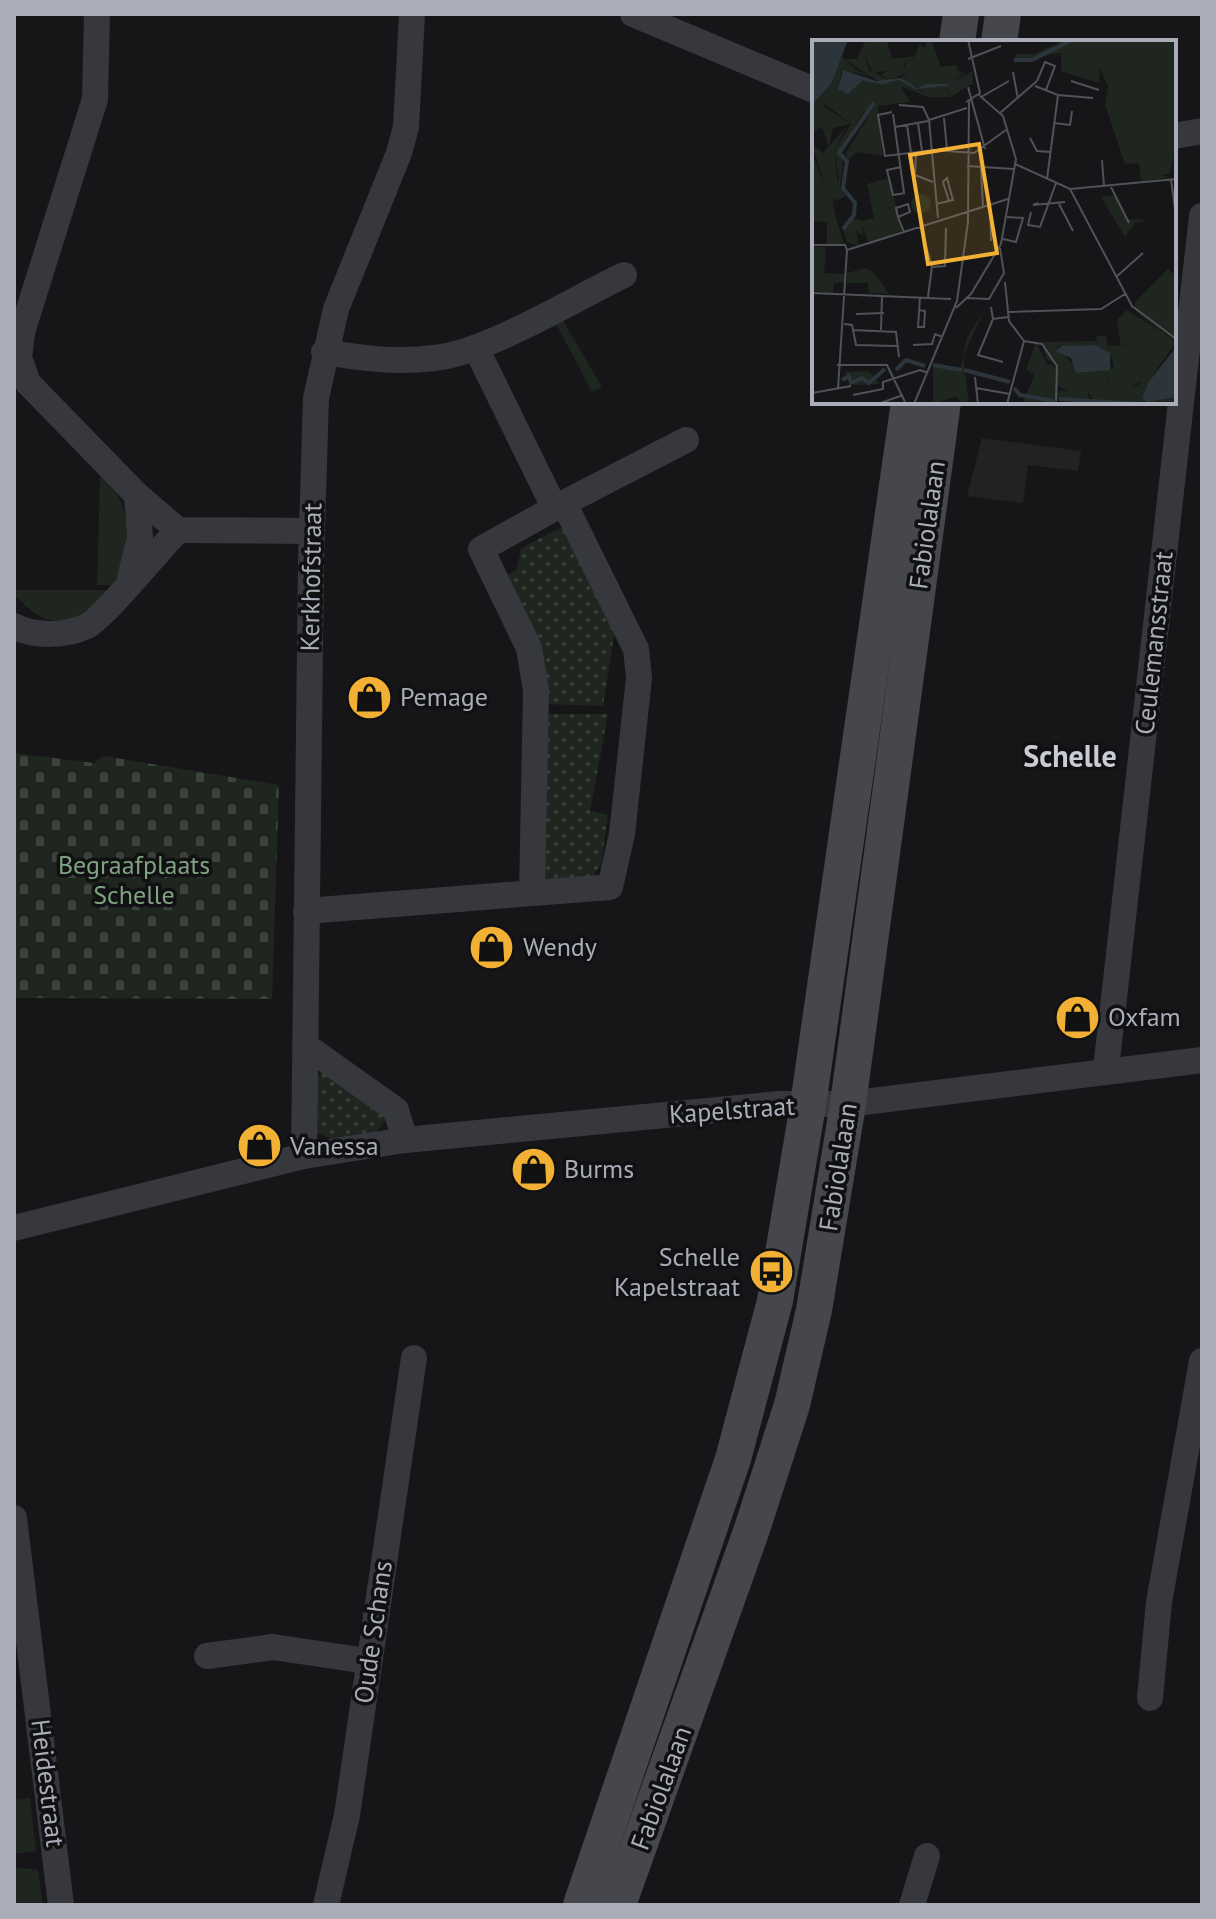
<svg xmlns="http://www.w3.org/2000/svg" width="1216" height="1919" font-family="'PT Sans',sans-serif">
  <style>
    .built { fill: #222225 }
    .grass { fill: #1e261f }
    .cemetery { fill: url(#cemetery-stones) }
    .park { fill: url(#park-dots) }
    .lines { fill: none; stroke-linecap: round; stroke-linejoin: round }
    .street { stroke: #37383d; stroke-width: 26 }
    .secondary { stroke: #45474d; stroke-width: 36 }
    .labels { text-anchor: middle; stroke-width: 7; stroke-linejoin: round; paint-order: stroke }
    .street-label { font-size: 26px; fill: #a8adb8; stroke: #111113 }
    .poi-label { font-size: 26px; fill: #a8adb8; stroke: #111113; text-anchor: start }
    .park-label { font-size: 26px; fill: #7fa381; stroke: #111113 }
    .quarter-label { font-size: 30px; font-weight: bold; fill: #c9ccd4; stroke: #111113 }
    .inset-river { fill: none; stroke: #2c353c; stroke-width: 4 }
    .inset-road { fill: none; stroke: #505258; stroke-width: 2 }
    .view { fill: #f2b134; fill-opacity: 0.15; stroke: #f2b134; stroke-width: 4 }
    .inset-edge { fill: none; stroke: #a8adb8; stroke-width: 4 }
  </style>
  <defs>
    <pattern id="cemetery-stones" width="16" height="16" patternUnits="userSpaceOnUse" patternTransform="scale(2)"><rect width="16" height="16" fill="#1e261f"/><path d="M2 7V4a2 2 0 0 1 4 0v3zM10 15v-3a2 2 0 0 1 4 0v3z" fill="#3c433d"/></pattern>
    <pattern id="park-dots" width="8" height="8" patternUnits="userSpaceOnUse" patternTransform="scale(2)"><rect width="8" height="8" fill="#1e261f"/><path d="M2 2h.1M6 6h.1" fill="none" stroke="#3c433d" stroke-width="1.8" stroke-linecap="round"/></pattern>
  </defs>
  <rect width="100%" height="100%" fill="#161618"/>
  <!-- built -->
  <path class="built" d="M 982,438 L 1081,451 L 1078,471 L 1028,465 L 1023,503 L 967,496 Z"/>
  <!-- grass -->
  <g class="grass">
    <path d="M 560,320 L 564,322 L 602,387 L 592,392 L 555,322 Z"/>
    <path d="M 100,474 C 133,499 133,550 114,585 L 97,585 Z"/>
    <path d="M 14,590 L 109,590 C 91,609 65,632 38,615 C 29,610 22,601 14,595 Z"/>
    <path d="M 30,1798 L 36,1851 L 14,1854 L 14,1800 Z"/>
    <path d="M 14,1867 L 38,1870 L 43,1905 L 14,1905 Z"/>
  </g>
  <!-- cemetery -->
  <path class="cemetery" d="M 14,753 L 94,763 L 104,756 L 279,785 L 272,999 L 14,998 Z"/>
  <!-- park -->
  <g class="park">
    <path d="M 562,527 L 615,629 L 603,706 L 544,704 L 545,664 L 508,575 L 517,569 L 521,548 Z"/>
    <path d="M 542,714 L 608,714 L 590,811 L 608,815 L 601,865 L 590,879 L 546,880 L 540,875 Z"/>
    <path d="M 323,1070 L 386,1117 C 382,1141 332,1146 316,1131 L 314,1082 Z"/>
  </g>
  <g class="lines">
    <!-- street -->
    <g class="street">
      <path d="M 97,14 L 95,99 L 22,332 L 19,358 L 28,383 L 137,495 L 178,530 L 312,531"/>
      <path d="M 633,14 L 814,90"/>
      <path d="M 1174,136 L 1202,131"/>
      <path d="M 476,348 L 554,507"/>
      <path d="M 324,352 C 361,358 396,363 434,358 C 486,353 574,299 624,275"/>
      <path d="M 564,503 L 686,440"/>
      <path d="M 130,578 L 140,538 L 137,495"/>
      <path d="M 14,626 C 34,637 66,636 87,626 C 104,617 160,549 178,530"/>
      <path d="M 306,911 L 610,887 L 622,834 L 639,678 L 636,649 L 564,503 L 481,549 L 529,648 L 536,690 L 532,893"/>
      <path d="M 306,1046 L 396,1110 L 405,1140"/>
      <path d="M 1106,1069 L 1202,216"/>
      <path d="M 304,1156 L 311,562 L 316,398 L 336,309 L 399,153 L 406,127 L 412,14"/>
      <path d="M 14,1228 L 304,1156 L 405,1140 L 779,1104 L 848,1104 L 1202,1060"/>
      <path d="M 14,1518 L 61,1905"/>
      <path d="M 207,1656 L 273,1647 L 367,1661"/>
      <path d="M 1150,1698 L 1159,1602 L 1202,1361"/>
      <path d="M 326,1905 L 347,1815 L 414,1358"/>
      <path d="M 912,1905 L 927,1856"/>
    </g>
    <!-- secondary -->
    <g class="secondary">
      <path d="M 957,42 L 961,14"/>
      <path d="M 999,42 L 1003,14"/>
      <path d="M 581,1905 L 733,1459 L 775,1301 L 808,1105 L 909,402"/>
      <path d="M 618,1905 L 752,1529 L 792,1405 L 814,1310 L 848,1104 L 943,402"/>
    </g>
  </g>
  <!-- icons -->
  <defs>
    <symbol id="shop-disc" viewBox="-11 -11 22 22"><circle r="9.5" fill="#f2b134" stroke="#111113"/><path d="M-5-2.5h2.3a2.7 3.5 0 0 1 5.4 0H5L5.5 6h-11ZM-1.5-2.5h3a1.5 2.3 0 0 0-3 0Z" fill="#111"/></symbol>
    <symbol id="bus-disc" viewBox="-11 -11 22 22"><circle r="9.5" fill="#f2b134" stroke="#111113"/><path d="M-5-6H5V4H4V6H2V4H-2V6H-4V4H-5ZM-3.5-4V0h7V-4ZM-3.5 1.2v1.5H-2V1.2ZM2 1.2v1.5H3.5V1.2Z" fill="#111"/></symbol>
  </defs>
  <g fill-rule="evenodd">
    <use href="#shop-disc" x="344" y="672" width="51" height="51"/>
    <use href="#shop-disc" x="466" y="922" width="51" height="51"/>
    <use href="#shop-disc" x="1052" y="992" width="51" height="51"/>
    <use href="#shop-disc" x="234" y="1120" width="51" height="51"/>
    <use href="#shop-disc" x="508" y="1144" width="51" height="51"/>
    <use href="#bus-disc" x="746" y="1246" width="51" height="51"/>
  </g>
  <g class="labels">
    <!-- street labels -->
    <g class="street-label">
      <text transform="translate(927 525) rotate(-82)" y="9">Fabiolalaan</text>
      <text transform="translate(311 577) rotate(-89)" y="9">Kerkhofstraat</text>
      <text transform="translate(1154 643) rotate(-84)" y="9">Ceulemansstraat</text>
      <text transform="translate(732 1110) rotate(-4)" y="9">Kapelstraat</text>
      <text transform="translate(838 1167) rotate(-81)" y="9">Fabiolalaan</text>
      <text transform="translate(373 1632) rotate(-82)" y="9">Oude Schans</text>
      <text transform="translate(48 1783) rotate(83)" y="9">Heidestraat</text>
      <text transform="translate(661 1788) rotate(-70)" y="9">Fabiolalaan</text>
    </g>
    <!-- poi labels -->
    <g class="poi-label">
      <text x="400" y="706">Pemage</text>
      <text x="523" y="956">Wendy</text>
      <text x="1108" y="1026">Oxfam</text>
      <text x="290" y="1155">Vanessa</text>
      <text x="564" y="1178">Burms</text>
      <text x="740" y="1266" text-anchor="end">Schelle<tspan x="740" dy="30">Kapelstraat</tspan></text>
    </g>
    <!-- park labels -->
    <g class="park-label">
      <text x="134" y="874">Begraafplaats<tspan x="134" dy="30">Schelle</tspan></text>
    </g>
    <!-- quarter labels -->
    <g class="quarter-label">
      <text x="1070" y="767">Schelle</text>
    </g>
  </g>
  <!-- overview -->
  <g transform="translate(812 40)">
    <rect width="364" height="364" fill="#161618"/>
    <path d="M 65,0 L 75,0 L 80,19 L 103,16 L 92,24 L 95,33 L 77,40 L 69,35 L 76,30 L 61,33 L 53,16 ZM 253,0 L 364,2 L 364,102 L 358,134 L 348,135 L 358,137 L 329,141 L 327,123 L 313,124 L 293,64 L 296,47 L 288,27 L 287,43 L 249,31 L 249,13 L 204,20 L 203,14 L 222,14 ZM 29,16 L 45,31 L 65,38 L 30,30 L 28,39 L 39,52 L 47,42 L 88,40 L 106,51 L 133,48 L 139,57 L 116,57 L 86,45 L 64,47 L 71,116 L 45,112 L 36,120 L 34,113 L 62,67 L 51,73 L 26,113 L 31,119 L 28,148 L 36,155 L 25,160 L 18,158 L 27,139 L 22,110 L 39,84 L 10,62 ZM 0,114 L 17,153 L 11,156 L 21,164 L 24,178 L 0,176 ZM 76,138 L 91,190 L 57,205 L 49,181 L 62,178 L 55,144 ZM 0,207 L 14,207 L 12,233 L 33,234 L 33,242 L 22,243 L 21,253 L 0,251 ZM 54,228 L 64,235 L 77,254 L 57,253 L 56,243 L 35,243 L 35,233 ZM 356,229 L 364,236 L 364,299 L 323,270 L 323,262 ZM 172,270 L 151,317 L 157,364 L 148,364 L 145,356 L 121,364 L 121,325 L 149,329 L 151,314 L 155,298 ZM 322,270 L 362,300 L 361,307 L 346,327 L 329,320 L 329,341 L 321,346 L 317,364 L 296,364 L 301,358 L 293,333 L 302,327 L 298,313 L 318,303 L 348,305 L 353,296 ZM 224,302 L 235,324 L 245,326 L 245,351 L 276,350 L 278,364 L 245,359 L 244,364 L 210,364 L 223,334 L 214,330 ZM 57,331 L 68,344 L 42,345 L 37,337 L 33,340 L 26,341 L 34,338 L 33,332 Z" fill="#1e261f"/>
    <path d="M 54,0 L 65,0 L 53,16 L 57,30 L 77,40 L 66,41 L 32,19 L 45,19 ZM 120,1 L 129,27 L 144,25 L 148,33 L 156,30 L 136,44 L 102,47 L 89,38 L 95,33 L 93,19 L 102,18 L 108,3 L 113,9 L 114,2 ZM 160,31 L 161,43 L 139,57 L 134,48 L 106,51 L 98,48 L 135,46 ZM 19,44 L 11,66 L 39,84 L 21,88 L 17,108 L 10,87 L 0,93 L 0,65 ZM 35,86 L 22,110 L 27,153 L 19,164 L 10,156 L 16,153 L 0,105 L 11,113 ZM 303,155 L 315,179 L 335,180 L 323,183 L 313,197 L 289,157 ZM 43,171 L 42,179 L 50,180 L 51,196 L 44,190 L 47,206 L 35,202 L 31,189 ZM 0,176 L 24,178 L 32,204 L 15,204 L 15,182 L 0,181 ZM 315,270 L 354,295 L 348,305 L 318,303 L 298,313 L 284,305 L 244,307 L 270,333 L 301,326 L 293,334 L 301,358 L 296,364 L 282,364 L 276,350 L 258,352 L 246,346 L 242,362 L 237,361 L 242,357 L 245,326 L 235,319 L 229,302 L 285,301 L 284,296 L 294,296 L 296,305 L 309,306 L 305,280 ZM 329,320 L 346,327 L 330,357 L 364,357 L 364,364 L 306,363 L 308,352 L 328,344 Z" fill="#1e261f"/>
    <path d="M99 164a10 10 0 1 1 20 0a10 10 0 1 1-20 0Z" fill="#1e261f"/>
    <path d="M 88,45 L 98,62 L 65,66 L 64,73 L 64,47 Z" fill="#1e261f"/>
    <path d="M 0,0 L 36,0 L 19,44 L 0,65 ZM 31,30 L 64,41 L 89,38 L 105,48 L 115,44 L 136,44 L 157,32 L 135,46 L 103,49 L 87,40 L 71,44 L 50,41 L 36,54 L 26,49 ZM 284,305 L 298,313 L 298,330 L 264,333 L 259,318 L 243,311 L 250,306 ZM 364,307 L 364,357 L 335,362 L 330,358 L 336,343 Z" fill="#2c353c"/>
    <path class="inset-river" d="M 202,20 L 220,20 L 260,0M 31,189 L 42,175 L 43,163 L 31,148 L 35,121 L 27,113 L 62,63M 121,325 L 150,330M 84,330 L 94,320 L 113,326M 152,330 L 198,342M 30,340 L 37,336 L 39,343 L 50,338 L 57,343 L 73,329M 202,348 L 208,355 L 242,361M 247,359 L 326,364"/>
    <path class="inset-road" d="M 156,19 L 189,6M 201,32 L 206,59M 225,41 L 233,22 L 243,26 L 234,50M 259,41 L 287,50M 223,46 L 246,55M 156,47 L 173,109M 246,55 L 281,58M 169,57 L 197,41M 154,62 L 168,53 L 156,0M 87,65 L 111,67 L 117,80M 80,72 L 66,75 L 73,116 L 122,110 L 162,113 L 194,90M 188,73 L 225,41M 81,74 L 92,153M 132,78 L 135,110M 117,80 L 126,178M 117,80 L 155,68M 106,83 L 110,111M 242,83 L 258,85 L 260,71M 95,85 L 99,113M 83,87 L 116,81M 218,98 L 225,111 L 239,112M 168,111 L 171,166M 104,112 L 103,135 L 121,142M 290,120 L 292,146M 203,124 L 258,149 L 364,139M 155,126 L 202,129M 89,127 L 75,130 L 81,155 L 93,153M 235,139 L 246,55M 359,140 L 364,175M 298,145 L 317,183M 258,149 L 320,266 L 364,299M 226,163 L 221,165 L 253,162M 124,164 L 141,160 L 135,138 L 131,142 L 137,161M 178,164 L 179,201M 247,164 L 261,191M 219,172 L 216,185 L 228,187 L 244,143M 86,177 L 84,168 L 96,164 L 98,172 L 86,177 L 92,192M 108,185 L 120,226 L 116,257M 191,199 L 204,202 L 211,178 L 195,177M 0,205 L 33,205 L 35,210M 35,210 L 196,159M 120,227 L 133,226 L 134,188M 304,237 L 331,213M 193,242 L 197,281 L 212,301M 0,253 L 139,259M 155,258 L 177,259 L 192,233 L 188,208M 179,267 L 181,279 L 196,277M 144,268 L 159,254 L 189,204 L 204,119 L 191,76 L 167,55M 107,270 L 113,271 L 112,287 L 106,287 L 108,257M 196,272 L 289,269 L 313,254M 44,274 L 72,273M 181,279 L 166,315 L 191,322M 32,284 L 40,285 L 44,305 L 85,306M 41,290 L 84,292 L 87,317M 69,290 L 70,256M 212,301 L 230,304 L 245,326 L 244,361M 101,305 L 120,304 L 123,294 L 131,297M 25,325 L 75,325 L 94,364M 163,337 L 166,364M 164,348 L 198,354M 26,349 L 35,210M 0,353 L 39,346M 41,355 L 71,349 L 71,342 L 108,330 L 116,333M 66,364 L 91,355M 102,364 L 145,261 L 156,182 L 157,60M 195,364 L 212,301"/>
    <path class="view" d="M 167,104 L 185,213 L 116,224 L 98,115 Z"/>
    <rect width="364" height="364" class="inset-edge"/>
  </g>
  <!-- border -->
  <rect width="1216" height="1919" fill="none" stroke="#a8adb8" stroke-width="32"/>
</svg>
